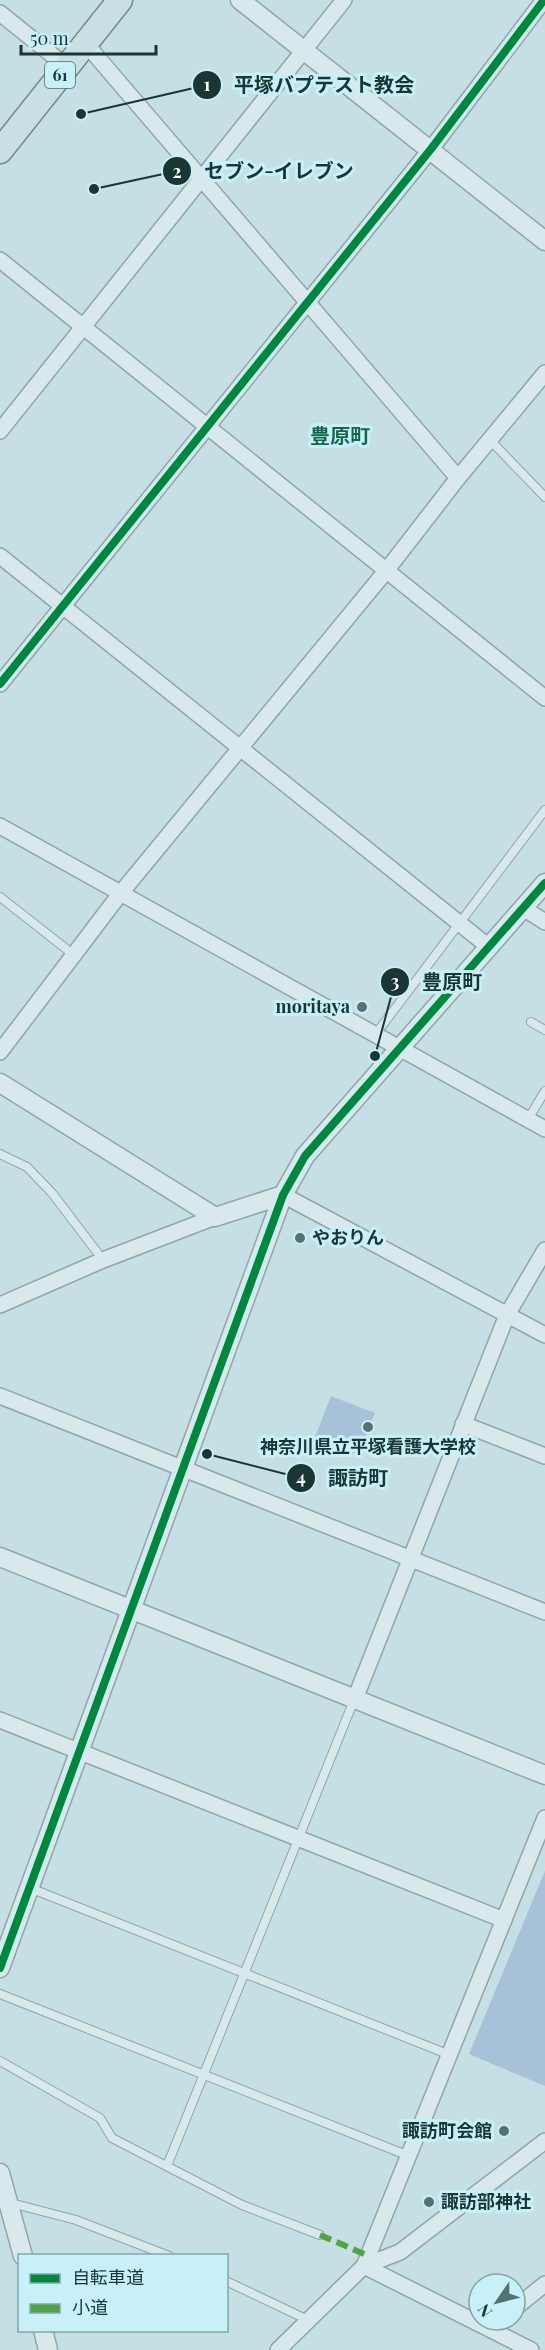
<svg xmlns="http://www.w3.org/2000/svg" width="545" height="2350" font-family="'Playfair Display','Noto Sans JP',serif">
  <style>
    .green { fill: #a6c1d8 }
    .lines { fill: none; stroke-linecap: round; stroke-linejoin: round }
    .service-casing { stroke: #90a5a8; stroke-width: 10 }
    .minor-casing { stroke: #90a5a8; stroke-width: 18 }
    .tertiary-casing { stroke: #90a5a8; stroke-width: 21 }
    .primary-casing { stroke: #768b8d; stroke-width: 27 }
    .service { stroke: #d8e8eb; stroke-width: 8 }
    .minor { stroke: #d8e8eb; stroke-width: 15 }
    .tertiary { stroke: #d8e8eb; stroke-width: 18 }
    .primary { stroke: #c8dfe3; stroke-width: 24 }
    .quiet { stroke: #4fa544; stroke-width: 6; stroke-dasharray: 12 6; stroke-linecap: butt }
    .cycleway-casing { stroke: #c8f0f8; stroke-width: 11 }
    .cycleway { stroke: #00873e; stroke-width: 8 }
    .poi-dot { fill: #557172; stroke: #c8f0f8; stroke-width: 2 }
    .labels { text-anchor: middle; stroke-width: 6; stroke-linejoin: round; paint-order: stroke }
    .shield { fill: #c8f0f8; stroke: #4e6e6f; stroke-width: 1.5 }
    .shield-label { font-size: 16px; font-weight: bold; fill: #193634 }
    .poi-label { font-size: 18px; font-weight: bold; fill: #193634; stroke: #c8f0f8; text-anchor: end }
    .neighbourhood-label { font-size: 20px; font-weight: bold; fill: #15664b; stroke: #c8f0f8 }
    .leader { fill: none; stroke: #193634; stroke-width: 2 }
    .callout-dot { fill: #193634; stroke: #c8f0f8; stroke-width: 2 }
    .mark-label { font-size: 18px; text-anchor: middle; font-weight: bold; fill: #fff }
    .callout-label { font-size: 20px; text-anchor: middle; font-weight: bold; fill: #193634; stroke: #c8f0f8; stroke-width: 6; stroke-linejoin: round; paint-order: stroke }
  </style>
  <rect width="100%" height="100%" fill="#c5dfe4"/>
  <!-- green -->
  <g class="green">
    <path d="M 331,1396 L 375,1413 L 358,1455 L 315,1437 Z"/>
    <path d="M 545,1871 L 545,2086 L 469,2054 Z"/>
  </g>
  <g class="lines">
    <defs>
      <g id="service">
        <path d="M 490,440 L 545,497"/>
        <path d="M 0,897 L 74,955"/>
        <path d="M 531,1022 L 545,1030"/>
        <path d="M 375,1035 L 545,810"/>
        <path d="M 528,1119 L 545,1091"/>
        <path d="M 0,1154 L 27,1167 L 52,1193 L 103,1260"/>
        <path d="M 30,1888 L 450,2055"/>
        <path d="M 0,1994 L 409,2156"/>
        <path d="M 0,2061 L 100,2118 L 112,2138 L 242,2205 L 320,2235"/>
        <path d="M 167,2166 L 354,1700"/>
        <path d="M 11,2203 L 76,2220 L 169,2256"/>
        <path d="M 226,2281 L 308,2320"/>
      </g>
      <g id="minor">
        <path d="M 0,13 L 67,67"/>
        <path d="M 86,44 L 458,478"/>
        <path d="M 0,260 L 545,698"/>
        <path d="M 0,431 L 344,0"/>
        <path d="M 0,556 L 489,947"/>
        <path d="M 0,684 L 431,149 L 544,0"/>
        <path d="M 0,826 L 545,1129"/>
        <path d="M 523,908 L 545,922"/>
        <path d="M 0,1052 L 120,894 L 386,571 L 458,478 L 545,373"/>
        <path d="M 283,1195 L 545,1335"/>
        <path d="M 0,1305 L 103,1260 L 215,1217"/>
        <path d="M 0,1396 L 545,1612"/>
        <path d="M 463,1424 L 545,1456"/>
        <path d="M 355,1699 L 507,1315 L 545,1250"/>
        <path d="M 0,1720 L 504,1920"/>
        <path d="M 515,2308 L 545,2284"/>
        <path d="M 278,2350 L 364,2266 L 400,2252 L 545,2141"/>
        <path d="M 531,2350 L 364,2266 L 545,1818"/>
      </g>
      <g id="tertiary">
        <path d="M 240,0 L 545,241"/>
        <path d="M 0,1083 L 215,1217 L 283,1195"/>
        <path d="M 0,1557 L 545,1775"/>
        <path d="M 0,1968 L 283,1195 L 305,1156 L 545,883"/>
        <path d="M 0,2173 L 23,2256"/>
        <path d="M 43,2330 L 48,2350"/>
      </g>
      <path id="primary" d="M 0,151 L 120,0"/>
    </defs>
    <!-- service casing -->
    <use href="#service" class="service-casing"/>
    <!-- minor casing -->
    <use href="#minor" class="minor-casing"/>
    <!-- tertiary casing -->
    <use href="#tertiary" class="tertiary-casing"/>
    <!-- primary casing -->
    <use href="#primary" class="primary-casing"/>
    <!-- service -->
    <use href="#service" class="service"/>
    <!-- minor -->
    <use href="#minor" class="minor"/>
    <!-- tertiary -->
    <use href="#tertiary" class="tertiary"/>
    <!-- primary -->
    <use href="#primary" class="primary"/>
    <!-- quiet -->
    <path class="quiet" d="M 320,2235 L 369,2256"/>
    <defs>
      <g id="cycleway">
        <path d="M 0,684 L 431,149 L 544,0"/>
        <path d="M 0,1968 L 283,1195 L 305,1156 L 545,883"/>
      </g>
    </defs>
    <!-- cycleway casing -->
    <use href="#cycleway" class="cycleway-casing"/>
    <!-- cycleway -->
    <use href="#cycleway" class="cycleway"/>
  </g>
  <!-- markers -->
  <g class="poi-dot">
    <circle cx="362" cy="1007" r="6"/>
    <circle cx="300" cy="1238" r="6"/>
    <circle cx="368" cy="1427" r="6"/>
    <circle cx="504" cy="2131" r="6"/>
    <circle cx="429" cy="2202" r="6"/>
  </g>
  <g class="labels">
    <!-- shield labels -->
    <rect class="shield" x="45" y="62" width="30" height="26" rx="4.5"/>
    <g class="shield-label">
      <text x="60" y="81">61</text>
    </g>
    <!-- poi labels -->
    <g class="poi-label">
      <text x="350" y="1013">moritaya</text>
      <text x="312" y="1244" text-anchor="start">やおりん</text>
      <text x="368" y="1453" text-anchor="middle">神奈川県立平塚看護大学校</text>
      <text x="492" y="2137">諏訪町会館</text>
      <text x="441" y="2208" text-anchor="start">諏訪部神社</text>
    </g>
    <!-- neighbourhood labels -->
    <g class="neighbourhood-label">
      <text x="340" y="443">豊原町</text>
    </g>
  </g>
  <!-- callouts -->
  <path class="leader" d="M81 114L207 85M94 189L177 171M375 1056L395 982M207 1454L301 1478"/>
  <g class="callout-dot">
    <circle cx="81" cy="114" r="6"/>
    <circle cx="94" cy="189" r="6"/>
    <circle cx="375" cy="1056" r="6"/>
    <circle cx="207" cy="1454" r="6"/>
    <circle cx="207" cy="85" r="15"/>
    <circle cx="177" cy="171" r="15"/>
    <circle cx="395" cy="982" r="15"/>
    <circle cx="301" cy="1478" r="15"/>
  </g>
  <g class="mark-label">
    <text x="207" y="91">1</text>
    <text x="177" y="178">2</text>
    <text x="395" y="988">3</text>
    <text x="301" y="1484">4</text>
  </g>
  <g class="callout-label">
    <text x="324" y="92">平塚バプテスト教会</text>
    <text x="279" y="178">セブン-イレブン</text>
    <text x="452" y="989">豊原町</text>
    <text x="358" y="1485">諏訪町</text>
  </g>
  <!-- legend -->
  <rect x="18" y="2254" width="210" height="78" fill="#c8f0f8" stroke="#82a6aa" stroke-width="1.5"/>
  <rect x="30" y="2274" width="30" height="9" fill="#00873e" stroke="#82a6aa" stroke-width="1.5"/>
  <text x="72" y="2284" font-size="18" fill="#193634">自転車道</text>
  <rect x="30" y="2304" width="30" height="9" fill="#4fa544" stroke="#82a6aa" stroke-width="1.5"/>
  <text x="72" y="2314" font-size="18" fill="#193634">小道</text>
  <!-- north arrow -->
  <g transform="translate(497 2302) rotate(235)"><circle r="28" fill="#c8f0f8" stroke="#82a6aa" stroke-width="1.5"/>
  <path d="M0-4.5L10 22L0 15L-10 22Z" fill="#557172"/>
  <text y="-9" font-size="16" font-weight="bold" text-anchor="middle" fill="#193634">N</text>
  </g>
  <!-- scale -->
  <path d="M21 45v9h135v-9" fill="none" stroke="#193634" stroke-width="3"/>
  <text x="30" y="45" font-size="18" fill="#193634" stroke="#c8f0f8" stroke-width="4.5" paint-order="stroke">50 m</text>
</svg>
